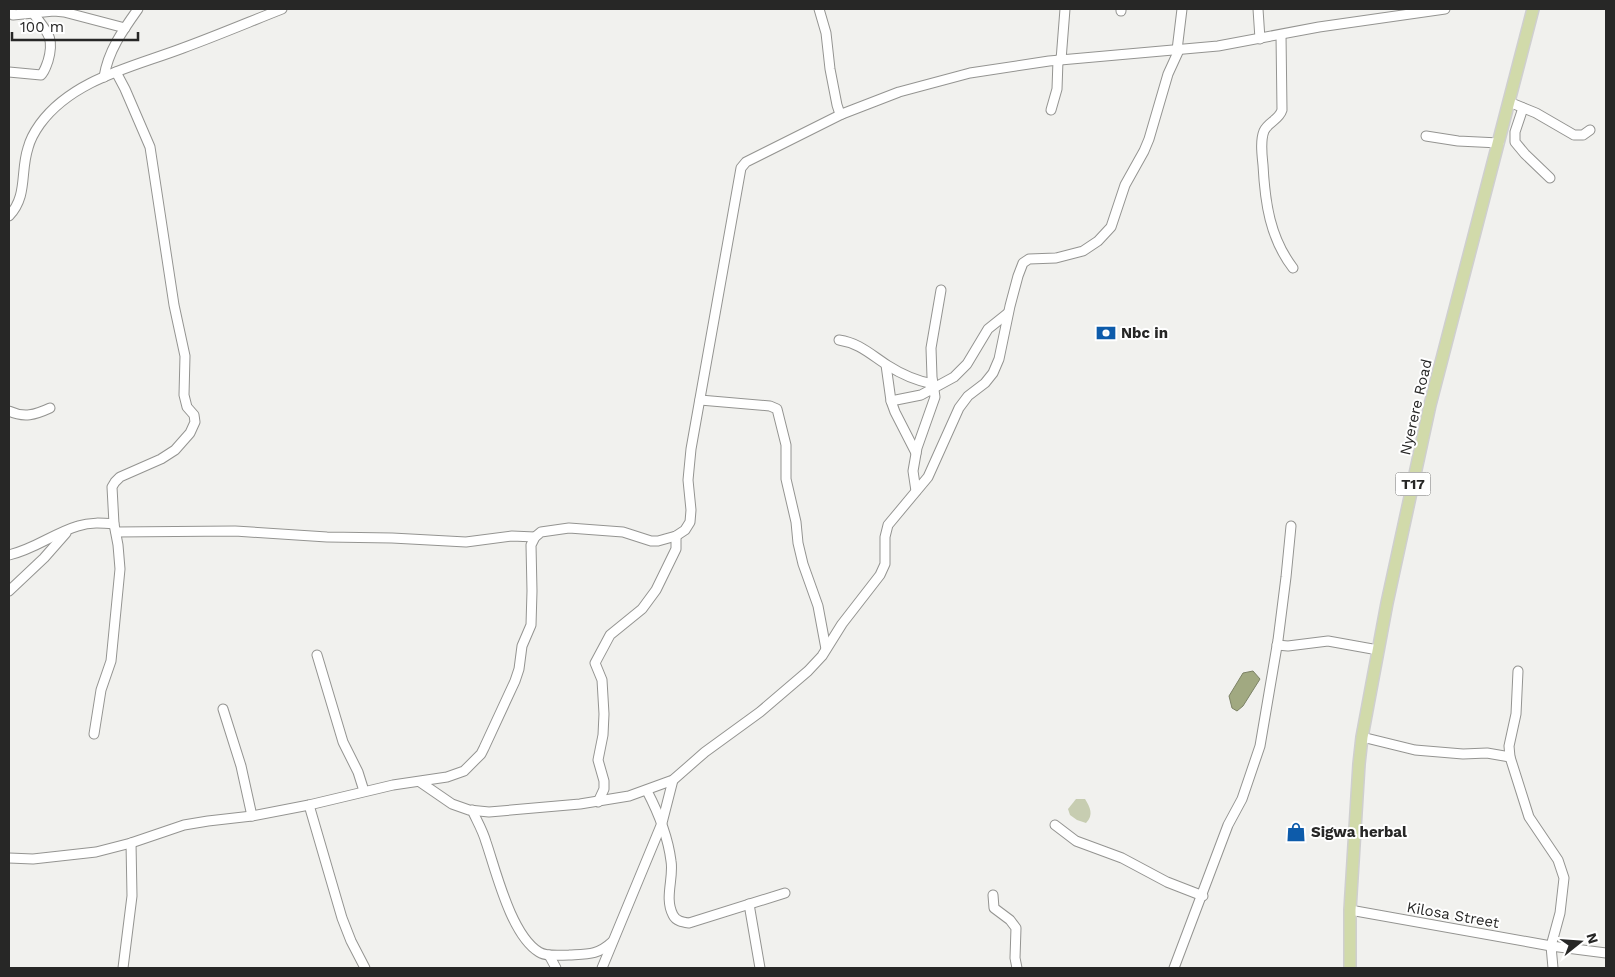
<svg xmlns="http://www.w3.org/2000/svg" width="1615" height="977" font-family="'Work Sans',sans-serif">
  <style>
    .green { fill: #c7cdb1 }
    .water { fill: #a1a981; stroke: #7c8266 }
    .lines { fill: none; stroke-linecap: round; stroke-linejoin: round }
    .minor-casing { stroke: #949491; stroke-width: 11 }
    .major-casing { stroke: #cfcfcf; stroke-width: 14 }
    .minor { stroke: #fff; stroke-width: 9 }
    .major { stroke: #d1daaa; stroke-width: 11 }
    .labels { text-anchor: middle; stroke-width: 4; stroke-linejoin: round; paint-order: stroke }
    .shield { fill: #fff; stroke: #686867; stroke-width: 1 }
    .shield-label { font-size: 14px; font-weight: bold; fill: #272726 }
    .poi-label { font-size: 15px; font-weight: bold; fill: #272726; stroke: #fff; text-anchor: start }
    .street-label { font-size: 15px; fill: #272726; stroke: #fff }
  </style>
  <rect width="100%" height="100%" fill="#f1f1ee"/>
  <!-- green -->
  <path class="green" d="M 1076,799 L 1085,799 C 1090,807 1094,815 1086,823 L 1077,820 L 1070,815 L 1068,809 Z"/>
  <!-- water -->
  <path class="water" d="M 1253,671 L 1260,679 L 1243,706 L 1237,711 L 1232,708 L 1229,696 L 1243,673 Z"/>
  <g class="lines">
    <defs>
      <g id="minor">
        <path d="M 11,9 L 11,13 L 13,15 L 54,11 L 64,12 L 125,28"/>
        <path d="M 819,9 L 826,33 L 830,69 L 837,105 L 839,111 L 842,114 L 899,92 L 970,73 L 1049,61 L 1218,46 L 1319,27 L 1445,9"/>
        <path d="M 1121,9 L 1121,11"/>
        <path d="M 1258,9 L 1260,39"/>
        <path d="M 1281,35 L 1282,110 C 1279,120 1268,122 1264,131 C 1260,141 1262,155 1263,165 C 1265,203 1270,238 1293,268"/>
        <path d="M 1177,50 L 1182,9"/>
        <path d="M 1061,60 L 1065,9"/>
        <path d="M 9,72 L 41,75 C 45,71 46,66 48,61 C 55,37 47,32 33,13"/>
        <path d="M 104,77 C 108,51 123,30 138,9"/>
        <path d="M 1509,102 L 1536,113 L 1574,135 L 1583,135 L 1590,130"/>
        <path d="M 1523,108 L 1515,132 L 1515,142 L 1525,154 L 1550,178"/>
        <path d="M 1051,110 L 1057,89 L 1058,60"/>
        <path d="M 1426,136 L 1458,141 L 1499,143"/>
        <path d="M 9,216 C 28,196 20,172 28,148 C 30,140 35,131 40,124 C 73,79 133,67 183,48 C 216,36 249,22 282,9"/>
        <path d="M 839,340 C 859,343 870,354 887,365 C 901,374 917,381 933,384"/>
        <path d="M 886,365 L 891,401 L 895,412 L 916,453"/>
        <path d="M 700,400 L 770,406 L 777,409 L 786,445 L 786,479 L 796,522 L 798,543 L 803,564 L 818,606 L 826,649"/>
        <path d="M 891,401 L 921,395 L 954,377 L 967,364 L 988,329 L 1008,313"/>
        <path d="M 9,411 C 24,418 35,415 50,408"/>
        <path d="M 916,491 L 913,471 L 917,448 L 935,397 L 932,377 L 931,348 L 941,290"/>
        <path d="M 116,532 L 235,531 L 327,537 L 392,538 L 466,542 L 512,536 L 535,537"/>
        <path d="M 9,555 C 35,549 54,533 78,526 C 90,522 102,523 114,524"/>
        <path d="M 9,591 L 44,558 L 66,533"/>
        <path d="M 1277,645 L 1288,646 L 1328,641 L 1378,650"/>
        <path d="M 317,655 L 343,742 L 358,772 L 364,791"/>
        <path d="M 1518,671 L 1516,714 L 1509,746 L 1510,757 L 1529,817 L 1558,860 L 1564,878 L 1560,913 L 1551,946 L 1553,968"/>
        <path d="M 223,709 L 241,766 L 252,816"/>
        <path d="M 94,734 L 101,690 L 111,661 L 120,569 L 118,545 L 114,524 L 112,487 L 115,482 L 120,477 L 161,459 L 175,450 L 190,433 L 195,422 L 194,415 L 187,407 L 184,395 L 185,356 L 174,305 L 150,147 L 125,89 L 116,72"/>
        <path d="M 1362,737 L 1415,750 L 1463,754 L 1487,753 L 1510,757"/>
        <path d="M 420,782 L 452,804 L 469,810 L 489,812 L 580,804 L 629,796 L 673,780 L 705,752 L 760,712 L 808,671 L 822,656 L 842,624 L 880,575 L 885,564 L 885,537 L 888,525 L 928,477 L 959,408 L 968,396 L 985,383 L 993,373 L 999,359 L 1010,306 L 1018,276 L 1023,263 L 1029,259 L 1056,258 L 1083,251 L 1098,241 L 1111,227 L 1125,185 L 1144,151 L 1149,139 L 1168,74 L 1179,50"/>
        <path d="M 647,791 C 658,812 668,837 671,861 C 674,878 664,898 673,915 C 676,921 682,922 689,923 L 785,893"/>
        <path d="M 598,802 L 604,789 L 604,781 L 598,760 L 603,735 L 604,714 L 602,680 L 595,663 L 610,635 L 642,609 L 656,590 L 676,549 L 676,536"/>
        <path d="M 309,805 L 342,918 L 351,941 L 365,968"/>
        <path d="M 472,810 C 477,821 483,831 486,842 C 496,871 511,935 539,952 C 547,957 560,955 569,955 C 588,954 598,955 612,942"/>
        <path d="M 1055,825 L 1076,841 L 1122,858 L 1167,882 L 1203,896"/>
        <path d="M 9,858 L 33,859 L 96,852 L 131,843 L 184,825 L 208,821 L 252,816 L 309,805 L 393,785 L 447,777 L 464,771 L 481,754 L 484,748 L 515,681 L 519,669 L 522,646 L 531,625 L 532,591 L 531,545 L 535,537 L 541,532 L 569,528 L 623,532 L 651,541 L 658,541 L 676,536 L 685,530 L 690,522 L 691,510 L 688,480 L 691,449 L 741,168 L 746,162 L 842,114"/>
        <path d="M 993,895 L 994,908 L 1010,920 L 1016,928 L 1015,958 L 1017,968"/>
        <path d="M 749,904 L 760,968"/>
        <path d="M 1350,910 L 1551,946 L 1606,953"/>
        <path d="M 549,955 L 556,968"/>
        <path d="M 123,968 L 132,896 L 131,843"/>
        <path d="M 602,968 L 662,823 L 673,780"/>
        <path d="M 1174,968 L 1228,825 L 1242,799 L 1260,746 L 1278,640 L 1286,577 L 1291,526"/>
      </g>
      <path id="major" d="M 1350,968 L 1350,910 L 1359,764 L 1362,737 L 1387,603 L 1430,405 L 1533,9"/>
    </defs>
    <!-- minor casing -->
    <use href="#minor" class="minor-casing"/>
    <!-- major casing -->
    <use href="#major" class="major-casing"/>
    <!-- minor -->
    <use href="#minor" class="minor"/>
    <!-- major -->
    <use href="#major" class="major"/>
  </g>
  <!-- icons -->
  <defs>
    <symbol id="bank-bare" viewBox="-9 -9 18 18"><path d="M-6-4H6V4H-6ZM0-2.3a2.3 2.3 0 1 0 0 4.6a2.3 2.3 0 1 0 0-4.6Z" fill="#0d5baa" stroke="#fff" stroke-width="2.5" paint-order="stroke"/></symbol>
    <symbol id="shop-bare" viewBox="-9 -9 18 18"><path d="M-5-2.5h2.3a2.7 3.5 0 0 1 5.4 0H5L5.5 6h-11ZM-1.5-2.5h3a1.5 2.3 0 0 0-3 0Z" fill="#0d5baa" stroke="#fff" stroke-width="2.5" paint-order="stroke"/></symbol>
  </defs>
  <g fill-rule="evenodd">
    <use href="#bank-bare" x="1092" y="319" width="28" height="28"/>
    <use href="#shop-bare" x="1282" y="818" width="28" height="28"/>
  </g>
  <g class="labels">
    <!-- shield labels -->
    <rect class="shield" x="1395.5" y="472.5" width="35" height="23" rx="4"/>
    <g class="shield-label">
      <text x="1413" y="489">T17</text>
    </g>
    <!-- poi labels -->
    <g class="poi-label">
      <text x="1121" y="338">Nbc in</text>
      <text x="1311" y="837">Sigwa herbal</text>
    </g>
    <!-- street labels -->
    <g class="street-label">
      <text transform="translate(1416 407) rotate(-77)" y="5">Nyerere Road</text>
      <text transform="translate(1453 915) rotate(10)" y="5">Kilosa Street</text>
    </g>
  </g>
  <!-- border -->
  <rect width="1615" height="977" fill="none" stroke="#272726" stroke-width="20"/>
  <!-- north arrow -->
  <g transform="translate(1580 942) rotate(73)" stroke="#ffffff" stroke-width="4" paint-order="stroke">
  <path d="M0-4L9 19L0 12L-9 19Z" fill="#272726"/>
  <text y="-8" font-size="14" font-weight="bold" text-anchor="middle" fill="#272726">N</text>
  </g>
  <!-- scale -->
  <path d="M12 32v8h126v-8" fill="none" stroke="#272726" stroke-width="2.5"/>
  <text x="20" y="32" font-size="15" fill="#272726" stroke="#ffffff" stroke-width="4" paint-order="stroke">100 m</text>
</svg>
